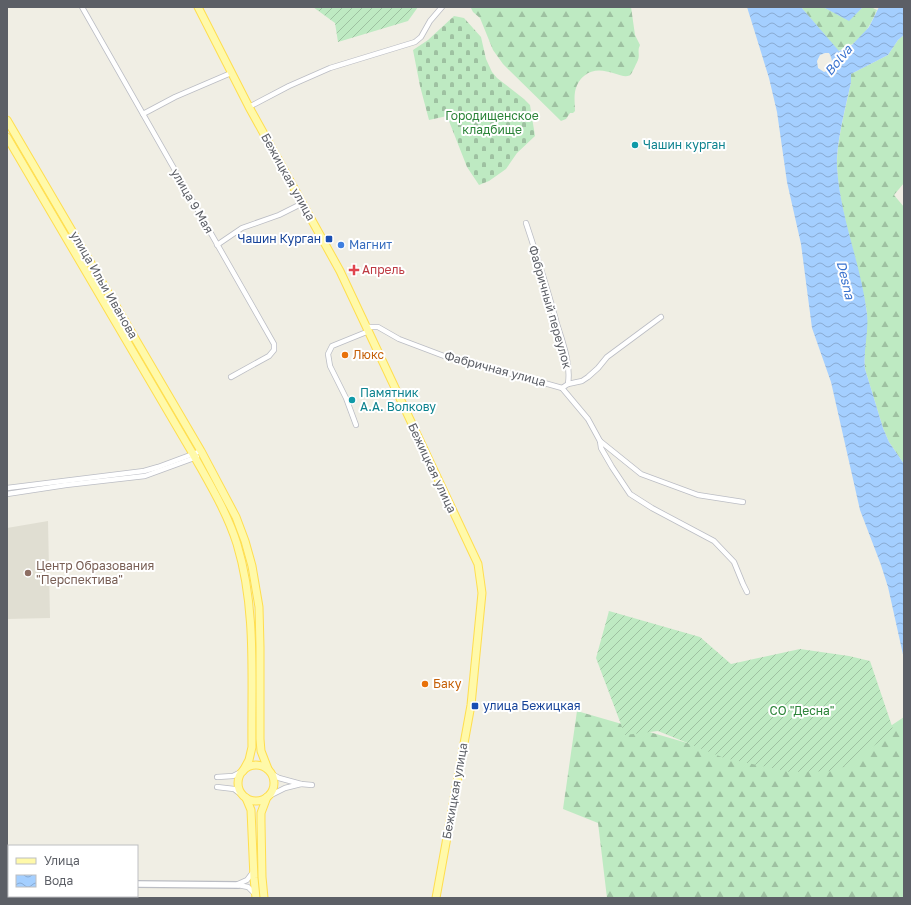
<svg xmlns="http://www.w3.org/2000/svg" width="911" height="905" font-family="'Golos Text',sans-serif">
  <style>
    .education { fill: #e0ded2 }
    .forest { fill: url(#forest-firs) }
    .cemetery { fill: url(#cemetery-stones) }
    .garden { fill: url(#garden-furrows) }
    .water { fill: url(#water-waves); fill-rule: evenodd }
    .lines { fill: none; stroke-linecap: round; stroke-linejoin: round }
    .minor-casing { stroke: #bbbdc4; stroke-width: 6 }
    .tertiary-casing { stroke: #bbbdc4; stroke-width: 8 }
    .primary-casing { stroke: #ffde4e; stroke-width: 9 }
    .minor { stroke: #fff; stroke-width: 4.5 }
    .tertiary { stroke: #fff; stroke-width: 5.5 }
    .primary { stroke: #fff9a9; stroke-width: 7 }
    .culture-dot { fill: #0f9aa8; stroke: #fff; stroke-width: 1.5 }
    .transit-dot { fill: #1a4fb4; stroke: #fff; stroke-width: 1.5 }
    .shop-dot { fill: #3f7fe0; stroke: #fff; stroke-width: 1.5 }
    .health-dot { fill: #e0444e; stroke: #fff; stroke-width: 1.5 }
    .food-dot { fill: #e8710a; stroke: #fff; stroke-width: 1.5 }
    .education-dot { fill: #8d6e63; stroke: #fff; stroke-width: 1.5 }
    .labels { text-anchor: middle; stroke-width: 4; stroke-linejoin: round; paint-order: stroke }
    .park-label { font-size: 12px; fill: #2c8439; stroke: #fff }
    .culture-label { font-size: 12px; fill: #0d838f; stroke: #fff; text-anchor: start }
    .street-label { font-size: 12px; fill: #5c5f66; stroke: #fff }
    .transit-label { font-size: 12px; fill: #164399; stroke: #fff; text-anchor: end }
    .shop-label { font-size: 12px; fill: #366cbe; stroke: #fff; text-anchor: start }
    .health-label { font-size: 12px; fill: #be3a42; stroke: #fff; text-anchor: start }
    .food-label { font-size: 12px; fill: #c56008; stroke: #fff; text-anchor: start }
    .education-label { font-size: 12px; fill: #785e54; stroke: #fff; text-anchor: start }
    .water-label { font-size: 13px; font-style: italic; fill: #3b74cf; stroke: #fff }
  </style>
  <defs>
    <pattern id="forest-firs" width="22" height="20" patternUnits="userSpaceOnUse"><rect width="22" height="20" fill="#beeac2"/><path d="M5 1l3.5 6h-7zM16 11l3.5 6h-7z" fill="#9ec1a1"/></pattern>
    <pattern id="cemetery-stones" width="16" height="16" patternUnits="userSpaceOnUse"><rect width="16" height="16" fill="#beeac2"/><path d="M2 7V4a2 2 0 0 1 4 0v3zM10 15v-3a2 2 0 0 1 4 0v3z" fill="#9ec1a1"/></pattern>
    <pattern id="garden-furrows" width="10" height="10" patternUnits="userSpaceOnUse"><rect width="10" height="10" fill="#beeac2"/><path d="M-1 1l2-2M0 10L10 0M9 11l2-2" fill="none" stroke="#9ec1a1"/></pattern>
    <pattern id="water-waves" width="16" height="10" patternUnits="userSpaceOnUse"><rect width="16" height="10" fill="#a4cfff"/><path d="M0 5q4-4 8 0t8 0" fill="none" stroke="#89abd2"/></pattern>
  </defs>
  <rect width="100%" height="100%" fill="#f0eee4"/>
  <!-- education -->
  <path class="education" d="M 48,521 L 50,618 L 7,619 L 7,528 Z"/>
  <!-- forest -->
  <g class="forest">
    <path d="M 472,7 L 631,7 L 635,35 L 640,45 C 637,51 640,55 638,60 C 637,62 632,73 631,74 C 624,83 602,61 584,76 C 579,80 576,86 575,92 C 574,98 575,105 575,111 L 573,113 L 570,113 L 566,119 L 561,121 L 503,64 L 493,50 L 480,18 L 473,12 L 471,8 Z"/>
    <path d="M 801,7 L 823,7 L 849,20 L 863,7 L 871,7 L 877,10 C 867,32 861,42 838,51 Z"/>
    <path d="M 904,35 L 904,183 L 894,195 L 904,207 L 904,464 L 889,442 L 883,428 L 865,369 C 863,350 868,332 867,314 C 866,304 863,293 861,284 C 853,245 839,207 837,167 C 836,143 846,107 851,82 L 851,74 L 888,55 L 898,40 Z"/>
    <path d="M 577,711 L 701,747 L 832,765 L 904,717 L 904,898 L 607,898 L 598,823 L 563,809 Z"/>
  </g>
  <!-- cemetery -->
  <path class="cemetery" d="M 454,16 L 464,18 L 481,37 L 486,59 L 492,72 L 497,78 L 524,99 L 530,105 L 535,136 L 517,153 L 506,169 L 489,181 L 479,185 L 467,167 L 447,116 L 429,120 L 420,86 L 413,50 L 428,40 Z"/>
  <!-- garden -->
  <g class="garden">
    <path d="M 313,7 L 418,7 L 408,21 L 338,42 L 335,23 Z"/>
    <path d="M 609,611 L 700,637 L 731,664 L 800,649 L 849,656 L 870,661 L 894,732 L 837,771 L 790,772 L 724,758 L 658,731 L 625,735 L 596,658 Z"/>
  </g>
  <!-- water -->
  <g class="water">
    <path d="M 747,7 L 801,7 L 839,51 L 852,45 L 869,27 L 879,7 L 904,7 L 904,35 L 898,40 L 888,55 L 851,74 L 851,82 C 846,106 836,143 837,167 C 840,217 861,264 867,314 C 869,332 863,350 865,369 L 883,428 L 889,442 L 904,464 L 904,659 L 888,587 L 881,565 L 860,510 L 831,382 L 812,328 L 801,244 L 787,182 L 777,112 L 769,78 ZM 825,53 L 829,53 C 834,61 833,69 824,72 L 818,68 L 817,61 L 820,55 Z"/>
    <path d="M 823,7 L 863,7 L 849,21 Z"/>
  </g>
  <g class="lines">
    <defs>
      <g id="minor">
        <path d="M 82,7 L 274,344 L 274,350 L 269,356 L 231,377"/>
        <path d="M 249,107 L 289,86 L 330,68 L 415,42 L 421,37 L 430,21 L 442,7"/>
        <path d="M 143,114 L 175,97 L 231,73"/>
        <path d="M 526,223 C 537,256 548,290 557,324 C 563,343 571,364 568,384 L 562,388"/>
        <path d="M 217,245 L 242,228 L 279,215 L 303,203"/>
        <path d="M 367,327 L 378,327 L 399,339 L 444,356 L 466,361 L 562,388 L 588,419 L 600,441 L 601,448 L 612,467 L 630,494 L 652,508 L 714,541 L 734,562 L 743,584 L 747,592"/>
        <path d="M 568,384 L 582,381 L 588,377 L 598,368 L 607,357 L 661,317"/>
        <path d="M 356,425 L 346,398 L 330,366 L 328,354 L 332,346 L 369,331"/>
        <path d="M 600,441 L 641,474 L 698,495 L 743,502"/>
        <path d="M 7,488 L 144,471 L 158,467 L 201,451"/>
        <path d="M 7,494 L 66,485 L 145,476 L 197,457"/>
        <path d="M 217,777 L 233,776 L 243,771"/>
        <path d="M 301,784 L 312,785"/>
        <path d="M 217,787 L 234,789 L 246,798"/>
        <path d="M 267,797 L 285,788 L 301,784 L 279,778 L 272,774"/>
        <path d="M 238,884 L 247,880 L 253,872"/>
        <path d="M 238,885 L 248,887 L 255,894"/>
      </g>
      <g id="tertiary">
        <path d="M 7,882 L 9,882"/>
        <path d="M 137,884 L 238,885"/>
      </g>
      <g id="primary">
        <path d="M 198,7 L 249,107 L 340,271 L 478,564 L 482,593 L 471,705 L 436,898"/>
        <path d="M 7,120 L 201,451 L 236,517 L 245,541 L 252,566 L 259,607 L 260,647 L 260,739 L 261,751 L 268,769"/>
        <path d="M 7,137 L 193,454 C 209,483 227,512 237,544 C 257,610 251,679 252,747 L 249,760 L 243,771"/>
        <circle cx="256" cy="783" r="18"/>
        <path d="M 246,798 L 251,810 L 254,878 L 256,898"/>
        <path d="M 264,898 L 262,877 L 261,822 L 261,813 L 267,797"/>
      </g>
    </defs>
    <!-- minor casing -->
    <use href="#minor" class="minor-casing"/>
    <!-- tertiary casing -->
    <use href="#tertiary" class="tertiary-casing"/>
    <!-- primary casing -->
    <use href="#primary" class="primary-casing"/>
    <!-- minor -->
    <use href="#minor" class="minor"/>
    <!-- tertiary -->
    <use href="#tertiary" class="tertiary"/>
    <!-- primary -->
    <use href="#primary" class="primary"/>
  </g>
  <!-- markers -->
  <g class="culture-dot">
    <circle cx="635" cy="145" r="4"/>
    <circle cx="352" cy="400" r="4"/>
  </g>
  <g class="transit-dot">
    <rect x="325" y="235" width="8" height="8" rx="2"/>
    <rect x="471" y="702" width="8" height="8" rx="2"/>
  </g>
  <circle class="shop-dot" cx="341" cy="245" r="4"/>
  <path class="health-dot" d="M352 264h4v4h4v4h-4v4h-4v-4h-4v-4h4z"/>
  <g class="food-dot">
    <circle cx="345" cy="355" r="4"/>
    <circle cx="425" cy="684" r="4"/>
  </g>
  <circle class="education-dot" cx="28" cy="573" r="4"/>
  <g class="labels">
    <!-- park labels -->
    <g class="park-label">
      <text x="492" y="120">Городищенское<tspan x="492" dy="14">кладбище</tspan></text>
      <text x="802" y="715">СО "Десна"</text>
    </g>
    <!-- culture labels -->
    <g class="culture-label">
      <text x="643" y="149">Чашин курган</text>
      <text x="360" y="397">Памятник<tspan x="360" dy="14">А.А. Волкову</tspan></text>
    </g>
    <!-- street labels -->
    <g class="street-label">
      <text transform="translate(288 177) rotate(61)" y="4">Бежицкая улица</text>
      <text transform="translate(192 201) rotate(60)" y="4">улица 9 Мая</text>
      <text transform="translate(104 285) rotate(60)" y="4">улица Ильи Иванова</text>
      <text transform="translate(550 307) rotate(74)" y="4">Фабричный переулок</text>
      <text transform="translate(495 369) rotate(15)" y="4">Фабричная улица</text>
      <text transform="translate(432 468) rotate(65)" y="4">Бежицкая улица</text>
      <text transform="translate(455 791) rotate(-80)" y="4">Бежицкая улица</text>
    </g>
    <!-- transit labels -->
    <g class="transit-label">
      <text x="321" y="243">Чашин Курган</text>
      <text x="483" y="710" text-anchor="start">улица Бежицкая</text>
    </g>
    <!-- shop labels -->
    <g class="shop-label">
      <text x="349" y="249">Магнит</text>
    </g>
    <!-- health labels -->
    <g class="health-label">
      <text x="362" y="274">Апрель</text>
    </g>
    <!-- food labels -->
    <g class="food-label">
      <text x="353" y="359">Люкс</text>
      <text x="433" y="688">Баку</text>
    </g>
    <!-- education labels -->
    <g class="education-label">
      <text x="36" y="570">Центр Образования<tspan x="36" dy="14">"Перспектива"</tspan></text>
    </g>
    <!-- water labels -->
    <g class="water-label">
      <text transform="translate(838 60) rotate(-50)" y="5">Bolva</text>
      <text transform="translate(846 280) rotate(76)" y="5">Desna</text>
    </g>
  </g>
  <!-- border -->
  <rect width="911" height="905" fill="none" stroke="#5c5f66" stroke-width="16"/>
  <!-- legend -->
  <rect x="8" y="845" width="130" height="52" fill="#ffffff" stroke="#bebfc2"/>
  <rect x="16" y="858" width="20" height="6" fill="#fff9a9" stroke="#bebfc2"/>
  <text x="44" y="865" font-size="12" fill="#5c5f66">Улица</text>
  <rect x="16" y="875" width="20" height="12" fill="url(#water-waves)" stroke="#bebfc2"/>
  <text x="44" y="885" font-size="12" fill="#5c5f66">Вода</text>
</svg>
